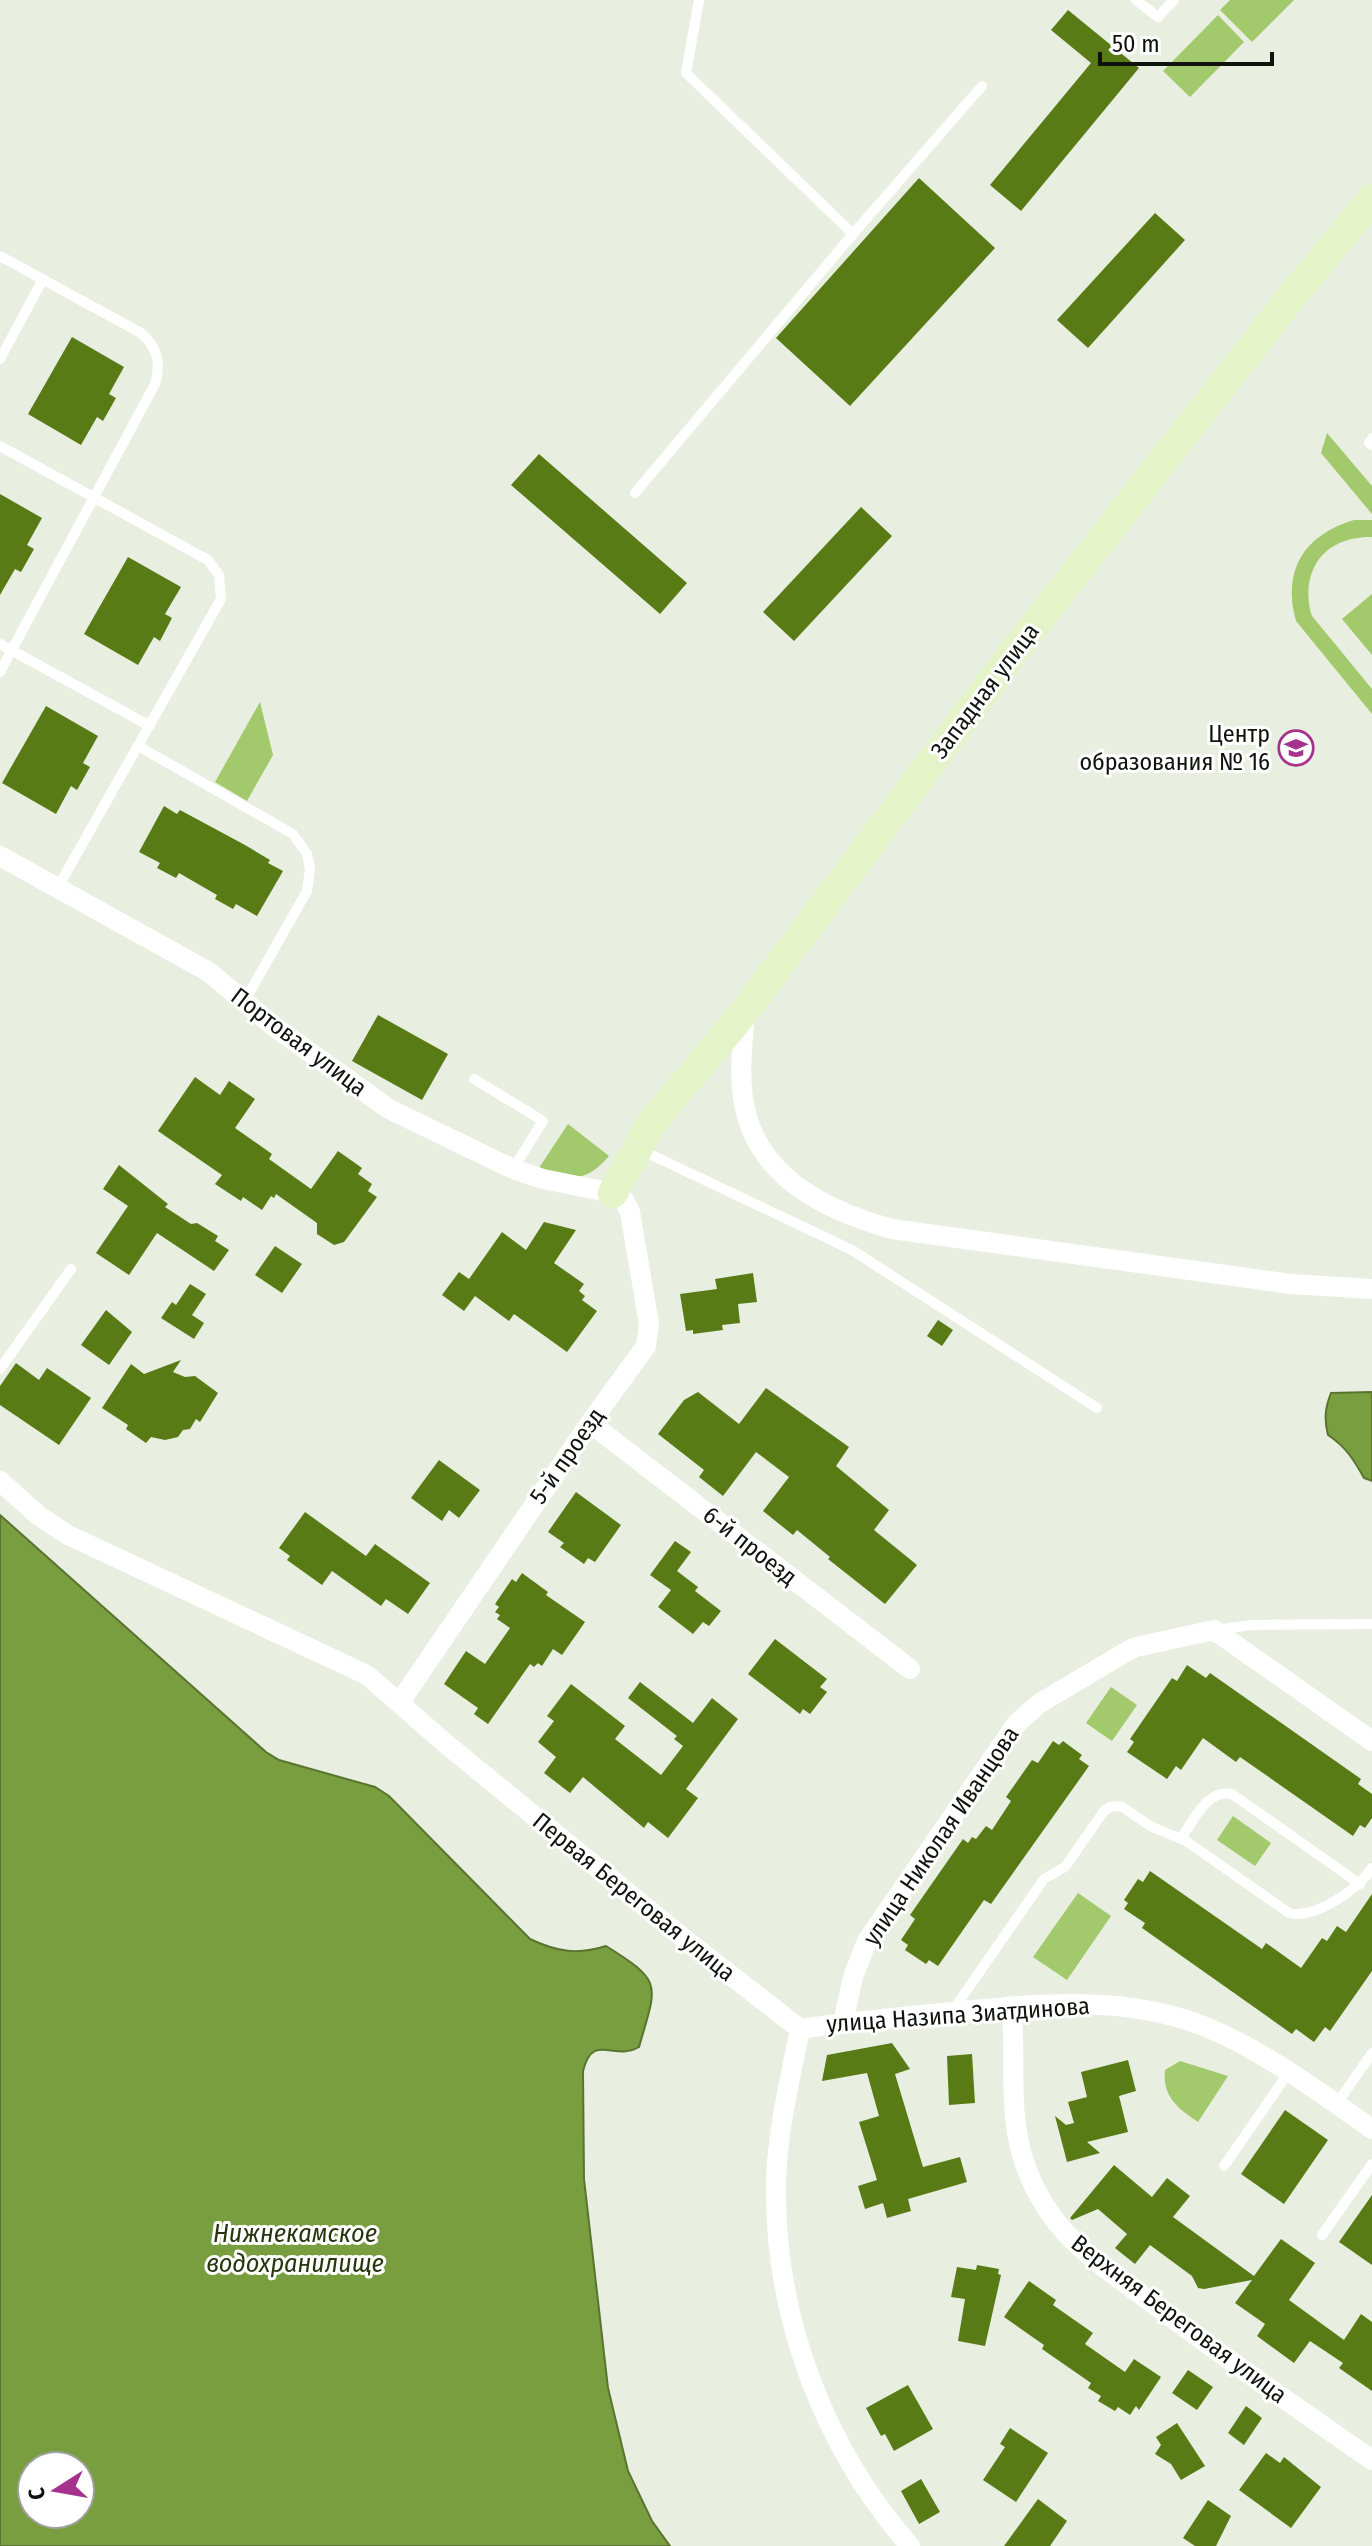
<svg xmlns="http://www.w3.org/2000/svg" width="1372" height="2546" font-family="'Fira Sans Condensed',sans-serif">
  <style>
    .green { fill: #a2c96b }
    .water { fill: #799e3f; stroke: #5a7430; stroke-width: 2; fill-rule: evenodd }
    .building { fill: #587b16 }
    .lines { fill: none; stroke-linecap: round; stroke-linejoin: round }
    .lane { stroke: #fff; stroke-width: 10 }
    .street { stroke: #fff; stroke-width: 20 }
    .secondary { stroke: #e4f4c8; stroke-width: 30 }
    .labels { text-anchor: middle; stroke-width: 6; stroke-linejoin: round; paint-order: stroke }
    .street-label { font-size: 24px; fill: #10130d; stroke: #fff }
    .poi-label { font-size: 24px; fill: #10130d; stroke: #fff; text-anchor: end }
    .water-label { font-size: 26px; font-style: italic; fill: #27360e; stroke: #fff }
  </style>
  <rect width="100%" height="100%" fill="#e8efe0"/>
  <!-- green -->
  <g class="green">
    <path d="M 1230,0 L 1294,0 L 1252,42 L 1220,10 Z"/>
    <path d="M 1218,15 L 1244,42 L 1190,97 L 1163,71 Z"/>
    <path d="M 1327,433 L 1372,486 L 1372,514 L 1321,453 Z"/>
    <path d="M 1354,520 L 1372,520 L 1372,537 C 1324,536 1299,571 1312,616 L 1372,689 L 1372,714 L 1296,621 C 1282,570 1304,535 1354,520 Z"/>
    <path d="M 1372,594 L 1372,655 L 1342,619 Z"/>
    <path d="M 260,702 L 273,755 L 247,801 L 215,782 Z"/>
    <path d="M 568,1124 L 609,1156 C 585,1184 571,1179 539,1168 Z"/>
    <path d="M 1111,1687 L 1137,1705 L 1112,1741 L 1086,1723 Z"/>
    <path d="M 1233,1816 L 1271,1843 L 1255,1866 L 1217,1840 Z"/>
    <path d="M 1078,1893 L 1111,1916 L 1067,1980 L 1033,1957 Z"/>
    <path d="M 1180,2061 L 1228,2076 L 1198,2122 C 1178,2109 1162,2096 1165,2070 Z"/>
  </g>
  <!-- water -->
  <g class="water">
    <path d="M 1372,1392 L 1372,1481 L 1364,1478 C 1354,1460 1346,1447 1328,1435 C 1324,1419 1325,1408 1331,1393 Z"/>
    <path d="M 0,1515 L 266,1752 L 279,1760 L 375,1787 L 389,1796 L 530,1939 C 557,1952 578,1955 606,1946 C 664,1982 657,1984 639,2047 C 614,2062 593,2031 583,2071 L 584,2179 L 608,2388 L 628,2471 L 652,2521 L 670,2546 L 0,2546 ZM 80,2466 L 80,2514 L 32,2514 L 32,2466 Z"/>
  </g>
  <!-- building -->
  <g class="building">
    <path d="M 1068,10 L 1139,68 L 1021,211 L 990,185 L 1091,63 L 1051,30 Z"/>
    <path d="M 919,178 L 995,248 L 850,406 L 776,338 Z"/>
    <path d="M 1155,213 L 1185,240 L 1088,348 L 1057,320 Z"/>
    <path d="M 72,337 L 124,367 L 109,394 L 116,398 L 103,421 L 97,417 L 81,445 L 28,414 Z"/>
    <path d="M 539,454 L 687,583 L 660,614 L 511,485 Z"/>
    <path d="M 0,494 L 42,518 L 27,545 L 34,549 L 21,572 L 15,569 L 0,595 Z"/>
    <path d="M 861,507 L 892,536 L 794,641 L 763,612 Z"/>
    <path d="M 128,557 L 181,587 L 165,614 L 172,618 L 160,641 L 154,637 L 138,665 L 84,634 Z"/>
    <path d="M 46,706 L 98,736 L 83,763 L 90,767 L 77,790 L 71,786 L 56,814 L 2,783 Z"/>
    <path d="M 164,806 L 177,814 L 180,810 L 245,845 L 270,860 L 268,863 L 283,871 L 257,916 L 236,904 L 233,909 L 215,899 L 217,895 L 179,873 L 176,878 L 157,868 L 160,863 L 139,852 Z"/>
    <path d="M 378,1015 L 448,1054 L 422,1100 L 352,1061 Z"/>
    <path d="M 195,1077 L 220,1095 L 229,1081 L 255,1099 L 235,1128 L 272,1154 L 269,1159 L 311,1189 L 338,1151 L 362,1168 L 358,1174 L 372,1184 L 368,1191 L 377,1197 L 344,1242 L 334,1245 L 317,1234 L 317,1223 L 276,1194 L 274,1198 L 271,1196 L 262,1210 L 243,1197 L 241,1201 L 215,1184 L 222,1175 L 158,1131 Z"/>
    <path d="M 119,1165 L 168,1204 L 165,1207 L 191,1224 L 197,1223 L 218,1236 L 215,1241 L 229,1250 L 214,1271 L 157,1233 L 129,1275 L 96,1253 L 128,1206 L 103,1189 Z"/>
    <path d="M 544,1222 L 576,1230 L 554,1263 L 584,1284 L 579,1291 L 585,1296 L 582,1300 L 597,1311 L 567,1352 L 514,1314 L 509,1321 L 475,1296 L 464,1311 L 442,1295 L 459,1272 L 469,1279 L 502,1232 L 526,1250 Z"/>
    <path d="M 275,1246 L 302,1264 L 282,1293 L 255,1275 Z"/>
    <path d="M 753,1273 L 757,1302 L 738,1304 L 740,1323 L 722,1325 L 723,1330 L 693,1334 L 693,1330 L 686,1331 L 680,1294 L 717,1289 L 715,1279 Z"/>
    <path d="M 190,1284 L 206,1294 L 192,1315 L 204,1323 L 194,1339 L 161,1318 L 172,1302 L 176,1305 Z"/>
    <path d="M 106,1310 L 132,1332 L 109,1365 L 81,1345 Z"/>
    <path d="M 938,1320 L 953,1330 L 942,1346 L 927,1336 Z"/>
    <path d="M 181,1360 L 173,1372 L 185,1377 L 195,1376 L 218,1393 L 200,1422 L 196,1419 L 190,1429 L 183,1430 L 178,1437 L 165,1440 L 151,1437 L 146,1443 L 126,1429 L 128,1425 L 102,1408 L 131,1364 L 144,1374 Z"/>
    <path d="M 16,1363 L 39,1380 L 47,1368 L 91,1398 L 59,1445 L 0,1405 L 0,1386 Z"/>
    <path d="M 766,1388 L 849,1447 L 836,1466 L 889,1510 L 874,1530 L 917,1565 L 885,1604 L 828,1559 L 830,1557 L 797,1530 L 793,1535 L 763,1511 L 789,1477 L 756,1452 L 723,1496 L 699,1477 L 704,1470 L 658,1434 L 684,1400 L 698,1392 L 739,1424 Z"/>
    <path d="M 439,1460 L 480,1490 L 459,1518 L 449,1510 L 442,1521 L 411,1498 Z"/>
    <path d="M 576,1492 L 621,1525 L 595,1562 L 588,1558 L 584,1564 L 560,1547 L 564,1543 L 548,1532 Z"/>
    <path d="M 305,1512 L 366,1556 L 375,1544 L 430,1583 L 408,1614 L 386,1599 L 381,1606 L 332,1571 L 322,1585 L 287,1560 L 290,1556 L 279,1548 Z"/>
    <path d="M 675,1541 L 691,1552 L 677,1571 L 698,1587 L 695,1591 L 721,1611 L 709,1626 L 703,1622 L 693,1634 L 658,1607 L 671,1590 L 650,1575 Z"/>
    <path d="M 522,1573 L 548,1592 L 546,1595 L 585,1622 L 562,1655 L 553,1649 L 542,1666 L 538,1663 L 534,1667 L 530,1664 L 488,1724 L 474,1714 L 478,1708 L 444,1684 L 466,1651 L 485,1664 L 510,1628 L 497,1619 L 500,1615 L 495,1612 L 499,1607 L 495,1604 L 512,1579 L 516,1582 Z"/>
    <path d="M 775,1639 L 827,1679 L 820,1687 L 827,1692 L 810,1714 L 803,1709 L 800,1714 L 748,1674 Z"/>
    <path d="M 1187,1665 L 1206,1678 L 1210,1673 L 1361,1779 L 1358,1784 L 1372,1794 L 1372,1818 L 1365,1828 L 1360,1825 L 1353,1836 L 1240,1757 L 1236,1762 L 1203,1738 L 1181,1770 L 1176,1766 L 1167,1779 L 1127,1752 L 1134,1742 L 1130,1739 L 1172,1678 L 1177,1681 Z"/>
    <path d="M 640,1682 L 693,1723 L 712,1698 L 738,1719 L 686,1789 L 698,1798 L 668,1838 L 648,1822 L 644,1828 L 583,1777 L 570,1793 L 544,1773 L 556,1757 L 538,1742 L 554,1721 L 547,1716 L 571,1684 L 625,1726 L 615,1739 L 661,1775 L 683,1746 L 674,1739 L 677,1736 L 628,1698 Z"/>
    <path d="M 1053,1741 L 1059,1745 L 1063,1741 L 1082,1755 L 1079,1759 L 1089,1766 L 991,1904 L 984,1900 L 938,1966 L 929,1960 L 926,1964 L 905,1950 L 908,1945 L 901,1940 L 915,1919 L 910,1915 L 963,1839 L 968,1843 L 972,1837 L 976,1839 L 986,1826 L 992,1830 L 1011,1801 L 1006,1797 L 1032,1760 L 1038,1763 Z"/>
    <path d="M 1150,1871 L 1262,1949 L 1266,1943 L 1301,1968 L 1322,1938 L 1327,1941 L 1337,1926 L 1346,1932 L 1372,1894 L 1372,1971 L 1330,2031 L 1325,2027 L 1314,2042 L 1296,2029 L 1292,2034 L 1142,1928 L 1145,1923 L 1124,1909 L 1128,1903 L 1124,1900 L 1138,1879 L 1143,1882 Z"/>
    <path d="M 892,2043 L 910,2069 L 895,2074 L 923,2167 L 960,2157 L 967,2182 L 908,2199 L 911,2211 L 887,2218 L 883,2203 L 865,2209 L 858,2186 L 877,2180 L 859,2122 L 879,2116 L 867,2073 L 822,2081 L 827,2055 Z"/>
    <path d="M 972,2054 L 975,2103 L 949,2105 L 947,2056 Z"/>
    <path d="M 1128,2060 L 1136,2091 L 1119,2096 L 1128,2132 L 1087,2142 L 1100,2153 L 1067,2162 L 1055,2116 L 1066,2125 L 1074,2123 L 1068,2102 L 1087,2097 L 1081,2072 Z"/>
    <path d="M 1285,2110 L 1328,2140 L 1284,2204 L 1241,2174 Z"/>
    <path d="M 1114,2165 L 1152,2197 L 1167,2178 L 1190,2196 L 1173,2217 L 1254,2276 L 1281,2239 L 1315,2263 L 1289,2300 L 1344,2340 L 1361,2314 L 1372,2322 L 1372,2391 L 1339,2368 L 1343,2363 L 1310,2341 L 1294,2363 L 1257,2336 L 1265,2324 L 1235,2303 L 1252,2280 L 1204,2289 L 1198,2288 L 1192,2276 L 1150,2245 L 1135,2264 L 1115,2248 L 1127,2234 L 1098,2209 L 1072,2220 L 1070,2218 Z"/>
    <path d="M 1372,2195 L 1372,2265 L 1339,2242 Z"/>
    <path d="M 977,2265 L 999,2269 L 998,2274 L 1001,2275 L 985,2346 L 958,2341 L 965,2299 L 951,2297 L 957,2267 L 976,2270 Z"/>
    <path d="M 1029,2281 L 1056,2300 L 1053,2305 L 1093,2333 L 1085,2344 L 1125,2372 L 1134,2359 L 1161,2377 L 1139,2410 L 1136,2406 L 1130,2415 L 1118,2407 L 1115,2411 L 1098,2401 L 1101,2396 L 1088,2388 L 1091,2383 L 1042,2349 L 1044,2345 L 1004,2317 Z"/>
    <path d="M 1188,2370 L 1213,2387 L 1197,2410 L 1172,2393 Z"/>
    <path d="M 908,2385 L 933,2429 L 894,2451 L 885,2434 L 881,2436 L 866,2408 Z"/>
    <path d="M 1246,2406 L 1262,2418 L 1244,2445 L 1228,2433 Z"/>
    <path d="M 1177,2423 L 1205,2466 L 1181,2480 L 1171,2464 L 1155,2454 L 1161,2445 L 1156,2437 Z"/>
    <path d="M 1010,2428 L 1048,2453 L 1016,2502 L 983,2480 L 1005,2447 L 1000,2444 Z"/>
    <path d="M 1266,2453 L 1280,2463 L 1284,2457 L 1321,2487 L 1291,2528 L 1239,2490 Z"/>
    <path d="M 921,2479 L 940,2512 L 919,2524 L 901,2491 Z"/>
    <path d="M 1038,2499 L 1067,2521 L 1050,2546 L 1004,2546 Z"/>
    <path d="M 1208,2500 L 1231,2516 L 1216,2546 L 1195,2546 L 1183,2538 Z"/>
  </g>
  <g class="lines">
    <!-- lane -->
    <g class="lane">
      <path d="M 1136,0 L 1158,17 L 1174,0"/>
      <path d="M 853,234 L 982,86"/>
      <path d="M 0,256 L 141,333 C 158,348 161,363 155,384 L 0,672"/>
      <path d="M 0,359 L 43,279"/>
      <path d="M 1372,438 L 1369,443 L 1372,445"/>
      <path d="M 0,446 L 208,560 L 219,575 L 221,599 L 58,887"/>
      <path d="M 635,493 L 853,234 L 686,73 L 699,0"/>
      <path d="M 0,644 L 150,726"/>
      <path d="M 138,746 L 293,834 L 307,854 L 310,869 L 307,891 L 244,1002"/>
      <path d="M 474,1079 L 543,1121 L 513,1169"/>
      <path d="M 639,1149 L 852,1250 L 1097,1408"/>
      <path d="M 0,1369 L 71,1269"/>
      <path d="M 1214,1630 L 1252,1625 L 1372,1624"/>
      <path d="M 1181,1838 C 1194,1821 1206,1789 1232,1794 L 1360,1884"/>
      <path d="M 953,2010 L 1044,1879 L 1065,1867 L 1104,1811 L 1110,1807 L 1121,1806 L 1150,1826 L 1186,1841 L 1289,1913 C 1315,1920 1358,1889 1372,1868"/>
      <path d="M 1336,2105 L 1372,2053"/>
      <path d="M 1224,2166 L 1289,2072"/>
      <path d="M 1322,2235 L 1372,2164"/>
    </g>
    <!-- street -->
    <g class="street">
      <path d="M 0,856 L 209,972 L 276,1028 L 389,1109 L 513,1169 L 543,1179 L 613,1193 L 624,1200 L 630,1212 L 649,1324 L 646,1346 L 590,1423 L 400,1702"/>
      <path d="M 745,1011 C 743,1040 739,1069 743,1098 C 754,1176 824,1210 892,1229 L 1291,1284 L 1372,1289"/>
      <path d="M 590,1423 L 910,1669"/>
      <path d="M 0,1481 L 39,1516 L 68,1535 L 367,1675 L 445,1743 L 688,1942 L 800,2029"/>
      <path d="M 1011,2006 C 1017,2055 1008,2103 1021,2151 C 1029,2181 1044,2208 1064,2231 C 1092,2262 1130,2286 1163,2311 C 1232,2363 1301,2411 1372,2460"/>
      <path d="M 843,2023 L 853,1977 L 867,1941 L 1017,1723 L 1040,1703 L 1126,1652 L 1136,1647 L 1214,1630 L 1372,1741"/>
      <path d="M 800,2029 C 850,2022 901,2017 952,2012 C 1037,2004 1125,1994 1206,2027 C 1266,2052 1319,2092 1372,2129"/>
      <path d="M 800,2029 C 789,2084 775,2140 776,2196 C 777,2324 826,2450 910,2546"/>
    </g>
    <!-- secondary -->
    <path class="secondary" d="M 613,1193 L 651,1124 L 745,1011 L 1013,653 L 1292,296 L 1372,199"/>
  </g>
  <!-- icons -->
  <defs>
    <symbol id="school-ring" viewBox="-11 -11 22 22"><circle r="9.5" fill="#fff" stroke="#a5328c" stroke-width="1.5"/><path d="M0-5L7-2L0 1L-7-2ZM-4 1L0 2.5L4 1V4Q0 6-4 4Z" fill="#a5328c"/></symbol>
  </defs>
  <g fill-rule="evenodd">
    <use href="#school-ring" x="1276" y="728" width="40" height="40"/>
  </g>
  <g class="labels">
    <!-- street labels -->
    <g class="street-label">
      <text transform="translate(985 691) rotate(-53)" y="8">Западная улица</text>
      <text transform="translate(299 1042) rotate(37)" y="8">Портовая улица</text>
      <text transform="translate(567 1456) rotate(-55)" y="8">5-й проезд</text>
      <text transform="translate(750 1546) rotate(38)" y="8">6-й проезд</text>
      <text transform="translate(941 1836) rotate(-56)" y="8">улица Николая Иванцова</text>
      <text transform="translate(634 1897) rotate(39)" y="8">Первая Береговая улица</text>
      <text transform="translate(958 2015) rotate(-4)" y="8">улица Назипа Зиатдинова</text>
      <text transform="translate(1179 2319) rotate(37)" y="8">Верхняя Береговая улица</text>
    </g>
    <!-- poi labels -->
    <g class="poi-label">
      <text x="1270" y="742">Центр<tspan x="1270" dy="28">образования № 16</tspan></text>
    </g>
    <!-- water labels -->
    <g class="water-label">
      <text x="295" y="2242">Нижнекамское<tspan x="295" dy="30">водохранилище</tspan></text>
    </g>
  </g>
  <!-- north arrow -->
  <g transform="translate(56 2490) rotate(259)"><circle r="38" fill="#ffffff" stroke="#9fa19e" stroke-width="2"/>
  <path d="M0-6L14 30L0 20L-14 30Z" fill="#a5328c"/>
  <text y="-12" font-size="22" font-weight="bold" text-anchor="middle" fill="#10130d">С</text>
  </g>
  <!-- scale -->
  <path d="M1100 52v12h172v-12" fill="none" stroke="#10130d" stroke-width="4"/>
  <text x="1112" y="52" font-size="24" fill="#10130d" stroke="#ffffff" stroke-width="6" paint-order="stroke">50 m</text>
</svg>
